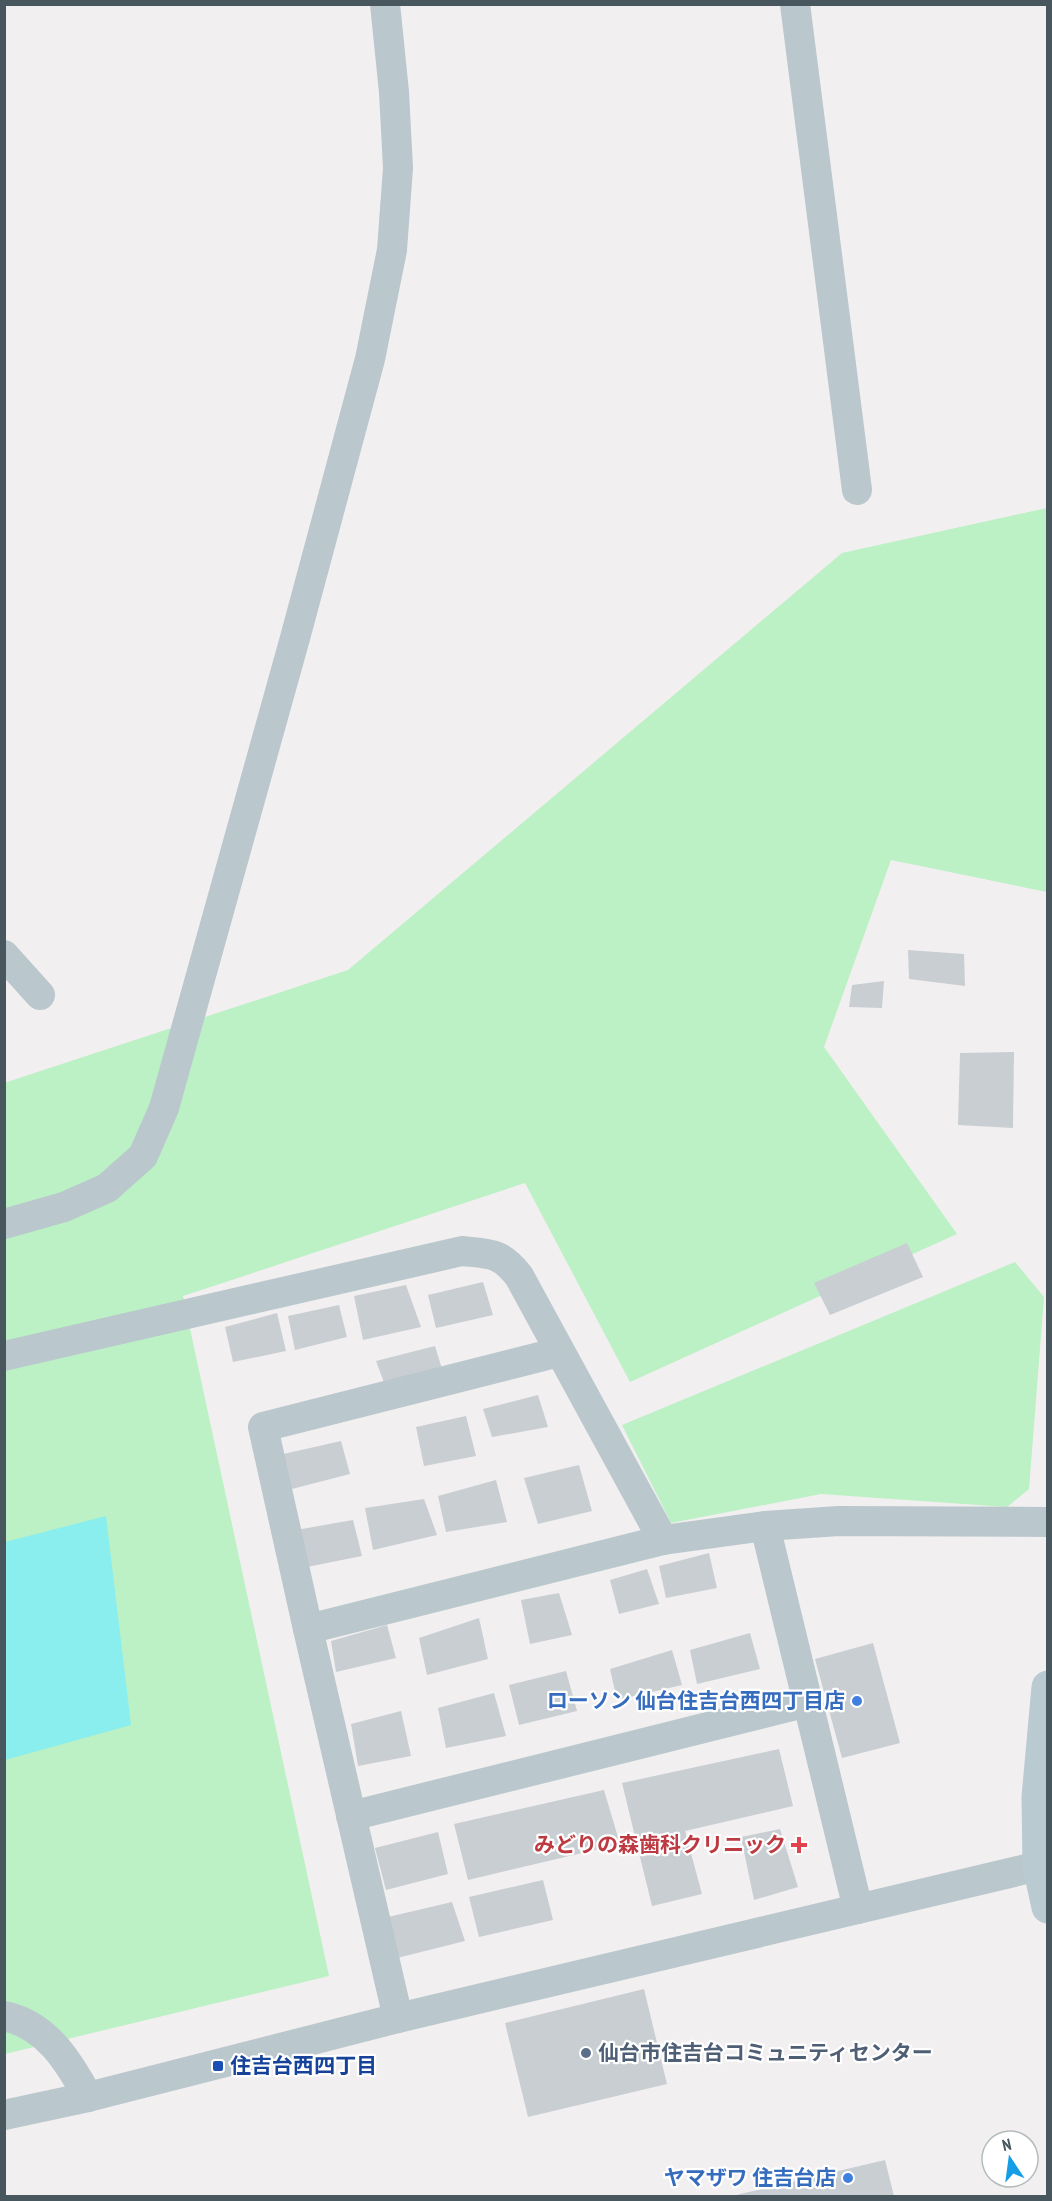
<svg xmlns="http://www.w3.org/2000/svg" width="1052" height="2201" font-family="'PT Sans Narrow','Noto Sans JP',sans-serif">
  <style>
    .green { fill: #bcf0c5 }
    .water { fill: #89eeed }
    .building { fill: #c9ced2 }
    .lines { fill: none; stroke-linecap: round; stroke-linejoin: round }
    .street { stroke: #bac7cc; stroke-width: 30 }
    .secondary { stroke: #bacad1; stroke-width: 33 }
    .shop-dot { fill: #3f7fe0; stroke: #fff; stroke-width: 2 }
    .health-dot { fill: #e0444e; stroke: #fff; stroke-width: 2 }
    .service-dot { fill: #5c6f8a; stroke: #fff; stroke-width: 2 }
    .transit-dot { fill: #1a4fb4; stroke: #fff; stroke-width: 2 }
    .labels { text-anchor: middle; stroke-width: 4.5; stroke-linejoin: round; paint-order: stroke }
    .shop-label { font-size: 21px; font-weight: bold; fill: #366cbe; stroke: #fff; text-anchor: end }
    .health-label { font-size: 21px; font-weight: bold; fill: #be3a42; stroke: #fff; text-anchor: end }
    .service-label { font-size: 21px; font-weight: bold; fill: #4e5e75; stroke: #fff; text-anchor: start }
    .transit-label { font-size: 21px; font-weight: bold; fill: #164399; stroke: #fff; text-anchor: start }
  </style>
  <rect width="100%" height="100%" fill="#f2eff0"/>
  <!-- green -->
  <g class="green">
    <path d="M 1047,508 L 1047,892 L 891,860 L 824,1047 L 957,1234 L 630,1382 L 525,1183 L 183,1296 L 329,1976 L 5,2054 L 4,1083 L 348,970 L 842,553 Z"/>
    <path d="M 1015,1262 L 1044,1297 L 1029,1489 L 1007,1507 L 821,1494 L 671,1523 L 622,1425 Z"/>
  </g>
  <!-- water -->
  <path class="water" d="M 106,1516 L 131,1725 L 5,1760 L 5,1542 Z"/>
  <!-- building -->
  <g class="building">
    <path d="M 908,950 L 964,954 L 965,986 L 909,979 Z"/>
    <path d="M 884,981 L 882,1008 L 849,1007 L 852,985 Z"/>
    <path d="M 1014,1052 L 1013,1128 L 958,1125 L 960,1053 Z"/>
    <path d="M 907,1243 L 923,1277 L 830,1315 L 814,1283 Z"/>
    <path d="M 483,1282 L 493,1315 L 436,1328 L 428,1295 Z"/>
    <path d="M 406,1285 L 421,1327 L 363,1340 L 354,1296 Z"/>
    <path d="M 339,1305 L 347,1337 L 295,1350 L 288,1316 Z"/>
    <path d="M 277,1313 L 286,1351 L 233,1362 L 225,1327 Z"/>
    <path d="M 435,1346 L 442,1369 L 385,1385 L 376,1361 Z"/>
    <path d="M 538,1395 L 548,1427 L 492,1437 L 483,1409 Z"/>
    <path d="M 466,1416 L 476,1456 L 424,1466 L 416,1427 Z"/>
    <path d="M 341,1441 L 350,1474 L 288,1490 L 279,1455 Z"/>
    <path d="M 579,1465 L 592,1511 L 538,1524 L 524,1478 Z"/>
    <path d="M 496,1480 L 507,1522 L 446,1532 L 438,1496 Z"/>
    <path d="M 424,1499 L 437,1535 L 373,1550 L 365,1508 Z"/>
    <path d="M 353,1520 L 362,1556 L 307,1567 L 296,1530 Z"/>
    <path d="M 709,1553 L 717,1588 L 666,1598 L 659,1566 Z"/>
    <path d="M 647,1569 L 659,1604 L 619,1614 L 610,1580 Z"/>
    <path d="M 559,1593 L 572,1635 L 530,1644 L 521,1600 Z"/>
    <path d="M 479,1618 L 488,1659 L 427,1675 L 419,1638 Z"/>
    <path d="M 387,1625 L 396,1658 L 336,1672 L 331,1641 Z"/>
    <path d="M 750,1633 L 760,1669 L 697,1684 L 690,1650 Z"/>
    <path d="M 873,1643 L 900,1743 L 842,1758 L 815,1659 Z"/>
    <path d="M 672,1650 L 682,1685 L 617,1700 L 610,1669 Z"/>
    <path d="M 566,1671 L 577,1711 L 519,1725 L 509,1685 Z"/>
    <path d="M 494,1693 L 506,1736 L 446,1748 L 438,1708 Z"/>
    <path d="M 401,1711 L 411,1756 L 358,1766 L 351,1724 Z"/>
    <path d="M 779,1749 L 793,1806 L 685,1831 L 702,1894 L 652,1906 L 622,1783 Z"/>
    <path d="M 604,1790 L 620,1844 L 468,1880 L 454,1824 Z"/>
    <path d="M 780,1829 L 798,1887 L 754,1900 L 741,1837 Z"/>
    <path d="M 438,1832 L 448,1874 L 386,1890 L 375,1848 Z"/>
    <path d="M 543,1880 L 553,1920 L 479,1937 L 469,1897 Z"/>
    <path d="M 452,1902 L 465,1941 L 397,1958 L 388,1917 Z"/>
    <path d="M 644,1989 L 667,2084 L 528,2117 L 505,2023 Z"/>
    <path d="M 885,2160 L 894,2196 L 732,2196 Z"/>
  </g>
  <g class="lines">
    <!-- street -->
    <g class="street">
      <path d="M 795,4 L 857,490"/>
      <path d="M 4,955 L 40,995"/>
      <path d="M 4,1224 L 64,1207 L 107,1188 L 143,1156 L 164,1108 L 295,638 L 370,359 L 392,250 L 398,168 L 394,92 L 385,4"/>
      <path d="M 4,1356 L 462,1251 C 491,1254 500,1252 519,1276 L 663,1540"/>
      <path d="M 765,1526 L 858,1909"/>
      <path d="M 308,1629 L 263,1427 L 559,1352"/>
      <path d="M 351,1816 L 808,1702"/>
      <path d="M 4,2016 C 47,2025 69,2062 88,2097"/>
      <path d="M 398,2018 L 308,1629 L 663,1540 L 765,1526 L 839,1521 L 1048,1522"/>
      <path d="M 4,2115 L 88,2097 L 398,2018 L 1039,1866"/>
    </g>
    <!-- secondary -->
    <path class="secondary" d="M 1048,1687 L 1038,1797 L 1039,1866 L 1048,1907"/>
  </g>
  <!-- markers -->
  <g class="shop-dot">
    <circle cx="857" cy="1701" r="6"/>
    <circle cx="848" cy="2178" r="6"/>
  </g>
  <path class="health-dot" d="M796 1836h6v6h6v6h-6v6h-6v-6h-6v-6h6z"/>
  <circle class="service-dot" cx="586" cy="2053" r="6"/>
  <rect class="transit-dot" x="212" y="2060" width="12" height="12" rx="3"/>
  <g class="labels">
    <!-- shop labels -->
    <g class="shop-label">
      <text x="845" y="1708">ローソン 仙台住吉台西四丁目店</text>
      <text x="836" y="2185">ヤマザワ 住吉台店</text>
    </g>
    <!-- health labels -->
    <g class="health-label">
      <text x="786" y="1852">みどりの森歯科クリニック</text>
    </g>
    <!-- service labels -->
    <g class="service-label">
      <text x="598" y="2060">仙台市住吉台コミュニティセンター</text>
    </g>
    <!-- transit labels -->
    <g class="transit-label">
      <text x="230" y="2073">住吉台西四丁目</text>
    </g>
  </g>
  <!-- border -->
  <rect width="1052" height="2201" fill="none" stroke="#47575d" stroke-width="12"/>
  <!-- north arrow -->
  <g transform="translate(1010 2159) rotate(347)"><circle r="28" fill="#ffffff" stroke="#b5bcbe" stroke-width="1.5"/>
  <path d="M0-4.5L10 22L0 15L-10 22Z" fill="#159de6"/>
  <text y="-9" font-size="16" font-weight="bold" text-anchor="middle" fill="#47575d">N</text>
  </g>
</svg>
